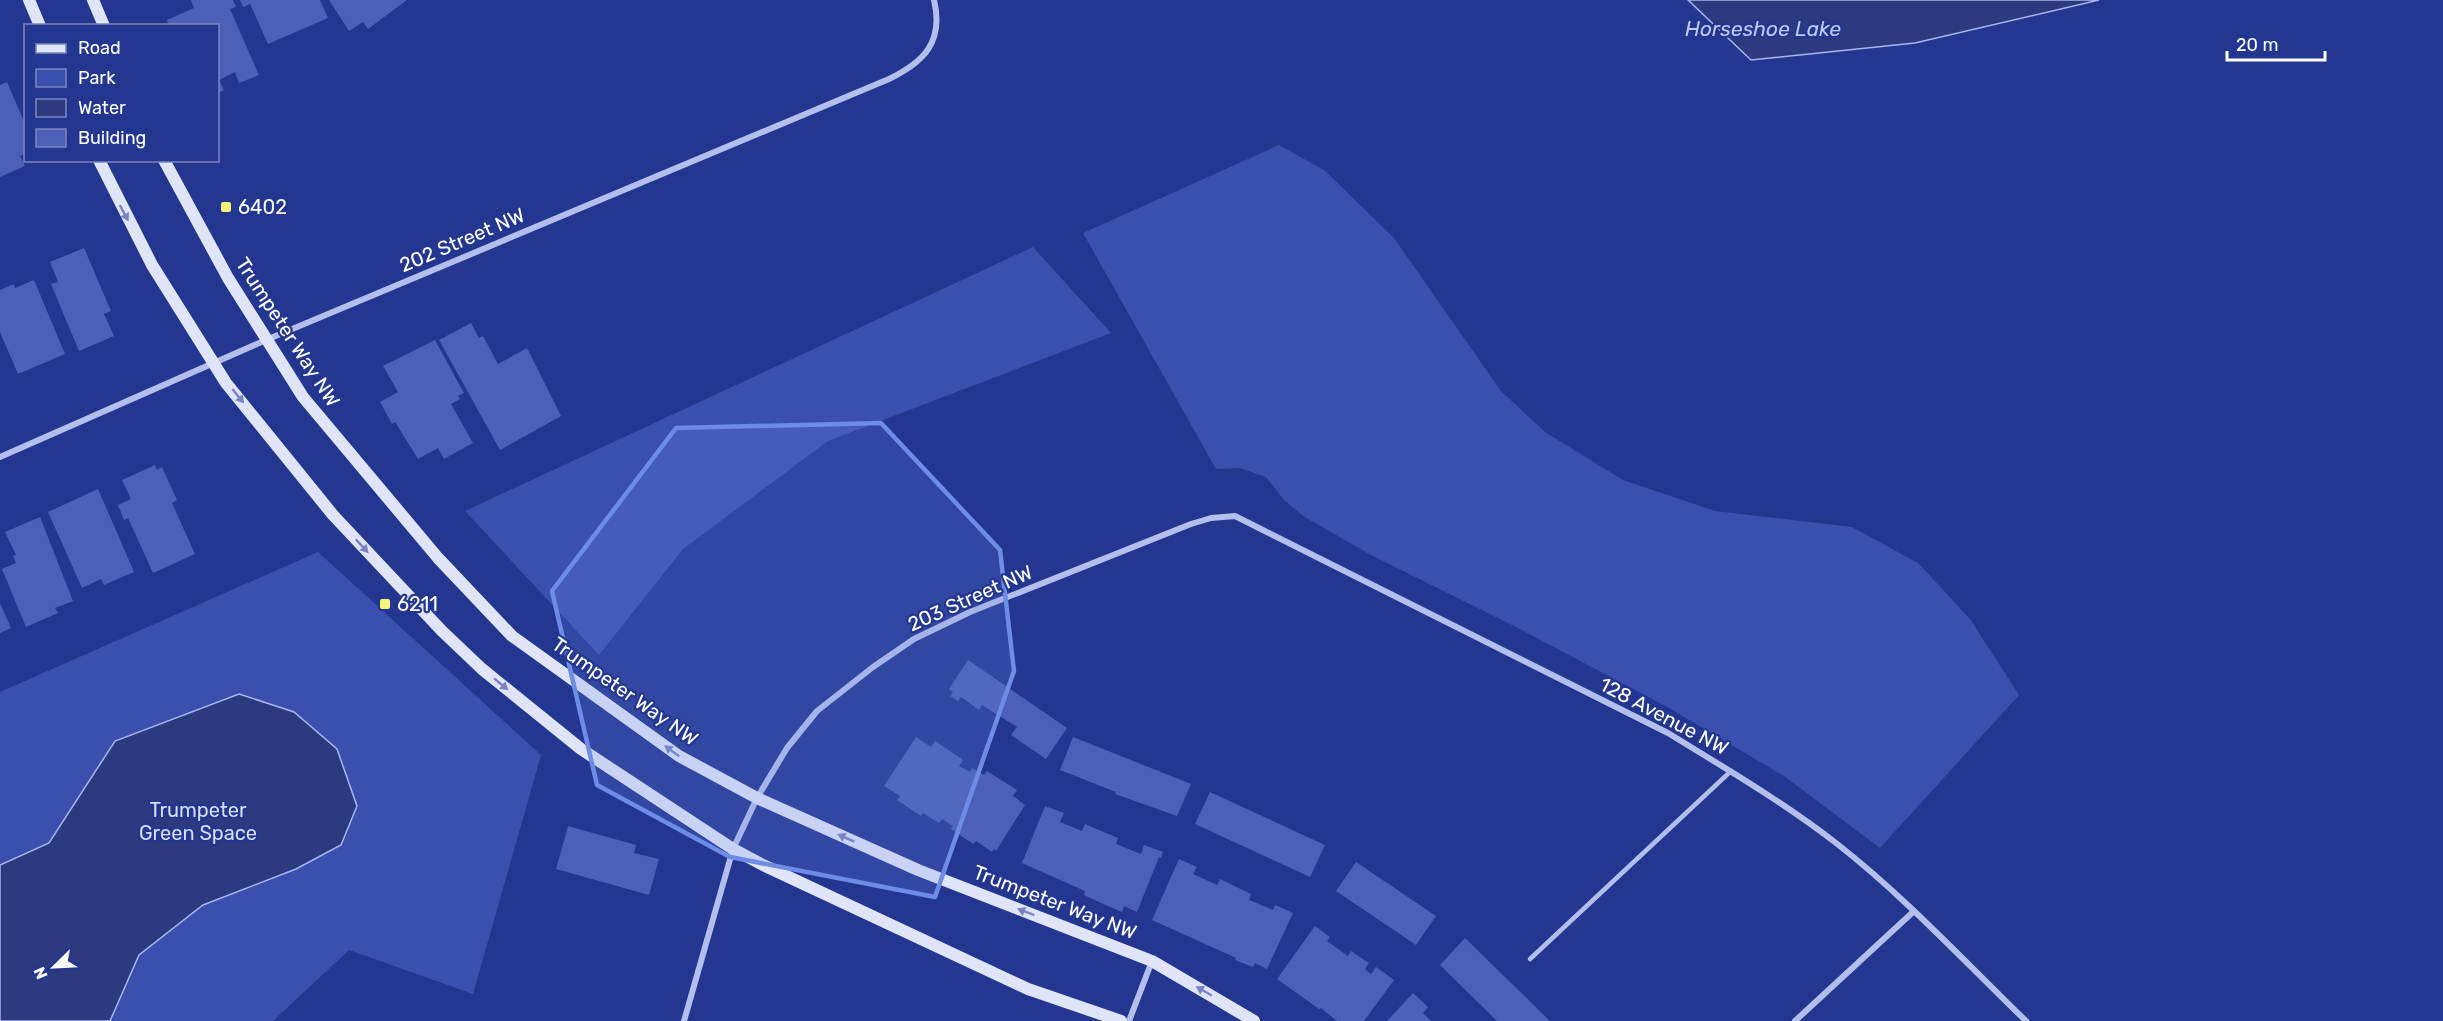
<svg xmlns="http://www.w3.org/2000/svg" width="2443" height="1021" font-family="Rubik,sans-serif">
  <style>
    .green { fill: #3b50ae }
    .water { fill: #2c3b7f; stroke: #a7b6ed; stroke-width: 1.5 }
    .building { fill: #4b60b6 }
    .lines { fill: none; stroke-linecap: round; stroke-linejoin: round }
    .lane { stroke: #b3beec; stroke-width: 4.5 }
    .street { stroke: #b3beec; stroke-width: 6 }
    .secondary { stroke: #dfe4f9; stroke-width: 12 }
    .oneway { fill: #7884bf }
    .marked { fill: #6c8ce6; fill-opacity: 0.2; stroke: #6c8ce6; stroke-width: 4.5; stroke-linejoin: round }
    .poi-dot { fill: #f7f376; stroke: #233690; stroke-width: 2 }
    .labels { text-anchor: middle; stroke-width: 4.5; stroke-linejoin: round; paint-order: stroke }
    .poi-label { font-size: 20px; fill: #fff; stroke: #233690; text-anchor: start }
    .street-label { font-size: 20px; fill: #fff; stroke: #233690 }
    .park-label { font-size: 20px; fill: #d8dff9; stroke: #233690 }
    .water-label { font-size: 21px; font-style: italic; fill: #bfcaf3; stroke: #233690 }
  </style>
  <rect width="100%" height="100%" fill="#233690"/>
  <!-- green -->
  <g class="green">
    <path d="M 1279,145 L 1324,170 L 1394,238 L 1501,391 L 1545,432 L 1623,480 L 1715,511 L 1852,527 L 1918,563 L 1970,619 L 2019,695 L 1880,848 L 1784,776 L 1669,708 L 1516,627 L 1371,555 L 1303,516 L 1284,500 L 1266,477 L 1240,468 L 1216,469 L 1083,233 Z"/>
    <path d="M 1033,247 L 1111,333 L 828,441 L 683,549 L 599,655 L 465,511 Z"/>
    <path d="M 318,552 L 541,755 L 473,994 L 349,950 L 273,1021 L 0,1021 L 0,692 Z"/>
  </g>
  <!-- water -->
  <g class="water">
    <path d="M 1688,0 L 2099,0 L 1915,43 L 1751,60 Z"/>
    <path d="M 239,694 L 294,712 L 337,749 L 357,806 L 341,845 L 296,869 L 203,905 L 139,955 L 110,1021 L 0,1021 L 0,865 L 49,843 L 115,741 Z"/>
  </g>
  <!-- building -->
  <g class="building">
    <path d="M 191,0 L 233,0 L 236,7 L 230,9 L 259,75 L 239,83 L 235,72 L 219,80 L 224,90 L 218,93 L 218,26 L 169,26 L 167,20 L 194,8 Z"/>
    <path d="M 240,0 L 320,0 L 328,18 L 268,44 L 250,4 L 243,7 Z"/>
    <path d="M 329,0 L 407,0 L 368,29 L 363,22 L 349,31 Z"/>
    <path d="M 7,82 L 26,126 L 26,153 L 20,156 L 25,166 L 0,177 L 0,85 Z"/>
    <path d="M 84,248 L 111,311 L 104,314 L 114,336 L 79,351 L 51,284 L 58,282 L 50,262 Z"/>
    <path d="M 34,280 L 65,354 L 18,374 L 0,332 L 0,290 L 14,284 L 15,288 Z"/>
    <path d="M 471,323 L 479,338 L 483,336 L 498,364 L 527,348 L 561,416 L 500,450 L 439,340 Z"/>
    <path d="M 435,340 L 464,393 L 458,396 L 460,399 L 451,404 L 473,443 L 444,459 L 438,448 L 418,459 L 395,422 L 392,424 L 380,402 L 398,392 L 383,366 Z"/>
    <path d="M 155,465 L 157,470 L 162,467 L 177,500 L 172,503 L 195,554 L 153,573 L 128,518 L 124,520 L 118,505 L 131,499 L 122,480 Z"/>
    <path d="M 98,489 L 134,572 L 104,585 L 101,579 L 82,588 L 48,512 Z"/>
    <path d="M 40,517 L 73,601 L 55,608 L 58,613 L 26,627 L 2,569 L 16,563 L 13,556 L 16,555 L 5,532 Z"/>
    <path d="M 0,603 L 11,628 L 0,633 Z"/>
    <path d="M 968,660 L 1067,728 L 1046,759 L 1011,735 L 1017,727 L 982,705 L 979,710 L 961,697 L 958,701 L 950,696 L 953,692 L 949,689 Z"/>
    <path d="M 916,737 L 931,747 L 935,741 L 963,760 L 959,766 L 970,772 L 972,768 L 984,775 L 987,771 L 1017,790 L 1013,796 L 1025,805 L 996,851 L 994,849 L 992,852 L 976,841 L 973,844 L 951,829 L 953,826 L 942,819 L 939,823 L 923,813 L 921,816 L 897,800 L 900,796 L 884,786 Z"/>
    <path d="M 1073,737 L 1191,784 L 1177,816 L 1115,794 L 1116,792 L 1060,770 Z"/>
    <path d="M 1210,792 L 1325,845 L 1310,877 L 1195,824 Z"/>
    <path d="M 1045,806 L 1064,813 L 1060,822 L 1082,831 L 1085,824 L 1118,838 L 1116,844 L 1141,854 L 1144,845 L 1163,852 L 1161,858 L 1159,857 L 1137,912 L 1124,906 L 1122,912 L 1101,903 L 1084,895 L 1085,891 L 1022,863 Z"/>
    <path d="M 568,826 L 636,845 L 634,853 L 659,859 L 649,895 L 556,869 Z"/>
    <path d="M 1179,859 L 1197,867 L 1193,874 L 1217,885 L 1220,879 L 1251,894 L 1249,900 L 1273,910 L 1275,905 L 1293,913 L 1267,969 L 1255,963 L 1253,967 L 1235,960 L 1236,958 L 1152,920 Z"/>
    <path d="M 1356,862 L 1436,916 L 1416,945 L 1336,891 Z"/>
    <path d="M 1315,926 L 1330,937 L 1327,941 L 1348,956 L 1351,951 L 1369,963 L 1365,969 L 1371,974 L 1376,967 L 1394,980 L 1364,1021 L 1337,1021 L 1321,1008 L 1319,1009 L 1277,979 Z"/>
    <path d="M 1465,938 L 1550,1021 L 1497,1021 L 1440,965 Z"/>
    <path d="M 1413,993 L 1428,1007 L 1423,1013 L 1431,1021 L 1387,1021 Z"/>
  </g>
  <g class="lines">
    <!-- lane -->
    <path class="lane" d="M 1530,959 L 1731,771"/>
    <!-- street -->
    <g class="street">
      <path d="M 0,457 L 266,340 L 889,79 C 924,62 944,42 934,0"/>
      <path d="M 684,1021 L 733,849 L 757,798 L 787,748 L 817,711 L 873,667 L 914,639 L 970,612 L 1191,524 L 1211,518 L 1235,516 L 1668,733 C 1725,768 1783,802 1836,843 C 1904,896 1964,961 2026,1021"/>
      <path d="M 1129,1021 L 1152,961"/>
      <path d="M 1795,1021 L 1913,912"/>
    </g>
    <!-- secondary -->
    <g class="secondary">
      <path d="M 29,0 L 40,26"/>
      <path d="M 93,0 L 104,26"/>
      <path d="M 99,160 L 152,265 L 226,383 L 333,515 L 442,631 L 482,669 L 581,749 L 733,849 L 763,865 L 1028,989 L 1121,1021"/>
      <path d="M 164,160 L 228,278 L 303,397 L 438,558 L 512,636 L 679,756 L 757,798 L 918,870 L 1152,961 L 1254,1021"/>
    </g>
  </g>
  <!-- one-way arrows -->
  <defs><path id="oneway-solid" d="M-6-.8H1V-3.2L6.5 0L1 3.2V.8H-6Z" transform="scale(1.5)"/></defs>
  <g class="oneway">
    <use href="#oneway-solid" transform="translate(124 213) rotate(62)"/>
    <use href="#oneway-solid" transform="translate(238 396) rotate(51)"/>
    <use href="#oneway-solid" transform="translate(362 546) rotate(47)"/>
    <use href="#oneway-solid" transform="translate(501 684) rotate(39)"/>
    <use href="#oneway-solid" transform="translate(672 751) rotate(-144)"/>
    <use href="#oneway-solid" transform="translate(846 838) rotate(-156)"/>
    <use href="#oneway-solid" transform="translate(1026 912) rotate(-159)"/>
    <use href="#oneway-solid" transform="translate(1204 991) rotate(-150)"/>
  </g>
  <!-- marked area -->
  <path class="marked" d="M 881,423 L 1000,550 L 1014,671 L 935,897 L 730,857 L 597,785 L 552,591 L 676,428 Z"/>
  <!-- markers -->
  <g class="poi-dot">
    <rect x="220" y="201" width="12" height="12" rx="3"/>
    <rect x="379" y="598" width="12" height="12" rx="3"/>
  </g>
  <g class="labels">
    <!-- poi labels -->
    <g class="poi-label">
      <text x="238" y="214">6402</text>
      <text x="397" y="611">6211</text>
    </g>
    <!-- street labels -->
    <g class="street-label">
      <text transform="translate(462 240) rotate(-23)" y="7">202 Street NW</text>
      <text transform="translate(288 332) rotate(57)" y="7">Trumpeter Way NW</text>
      <text transform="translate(970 598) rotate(-24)" y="7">203 Street NW</text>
      <text transform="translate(625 691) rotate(35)" y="7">Trumpeter Way NW</text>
      <text transform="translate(1664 716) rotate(28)" y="7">128 Avenue NW</text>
      <text transform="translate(1055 902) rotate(21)" y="7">Trumpeter Way NW</text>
    </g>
    <!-- park labels -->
    <g class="park-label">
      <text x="198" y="817">Trumpeter<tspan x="198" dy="23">Green Space</tspan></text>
    </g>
    <!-- water labels -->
    <g class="water-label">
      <text x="1763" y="36">Horseshoe Lake</text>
    </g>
  </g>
  <!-- legend -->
  <rect x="24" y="24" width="195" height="138" fill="#233690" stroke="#7b86bc" stroke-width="1.5"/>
  <rect x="36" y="44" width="30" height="9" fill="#dfe4f9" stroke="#7b86bc" stroke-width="1.5"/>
  <text x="78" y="54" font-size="18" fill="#ffffff">Road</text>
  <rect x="36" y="69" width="30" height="18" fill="#3b50ae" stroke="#7b86bc" stroke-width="1.5"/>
  <text x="78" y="84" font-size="18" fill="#ffffff">Park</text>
  <rect x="36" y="99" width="30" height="18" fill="#2c3b7f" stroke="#7b86bc" stroke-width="1.5"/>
  <text x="78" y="114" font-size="18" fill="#ffffff">Water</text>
  <rect x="36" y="129" width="30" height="18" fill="#4b60b6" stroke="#7b86bc" stroke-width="1.5"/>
  <text x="78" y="144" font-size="18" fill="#ffffff">Building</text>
  <!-- north arrow -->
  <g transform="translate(54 967) rotate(246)" stroke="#233690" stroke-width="4.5" paint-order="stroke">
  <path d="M0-4.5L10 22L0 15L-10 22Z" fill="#ffffff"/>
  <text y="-9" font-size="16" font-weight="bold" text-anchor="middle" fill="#ffffff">N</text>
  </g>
  <!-- scale -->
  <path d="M2227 51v9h98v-9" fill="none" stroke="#ffffff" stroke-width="3"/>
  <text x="2236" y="51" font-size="18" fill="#ffffff" stroke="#233690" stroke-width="4.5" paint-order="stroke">20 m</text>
</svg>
